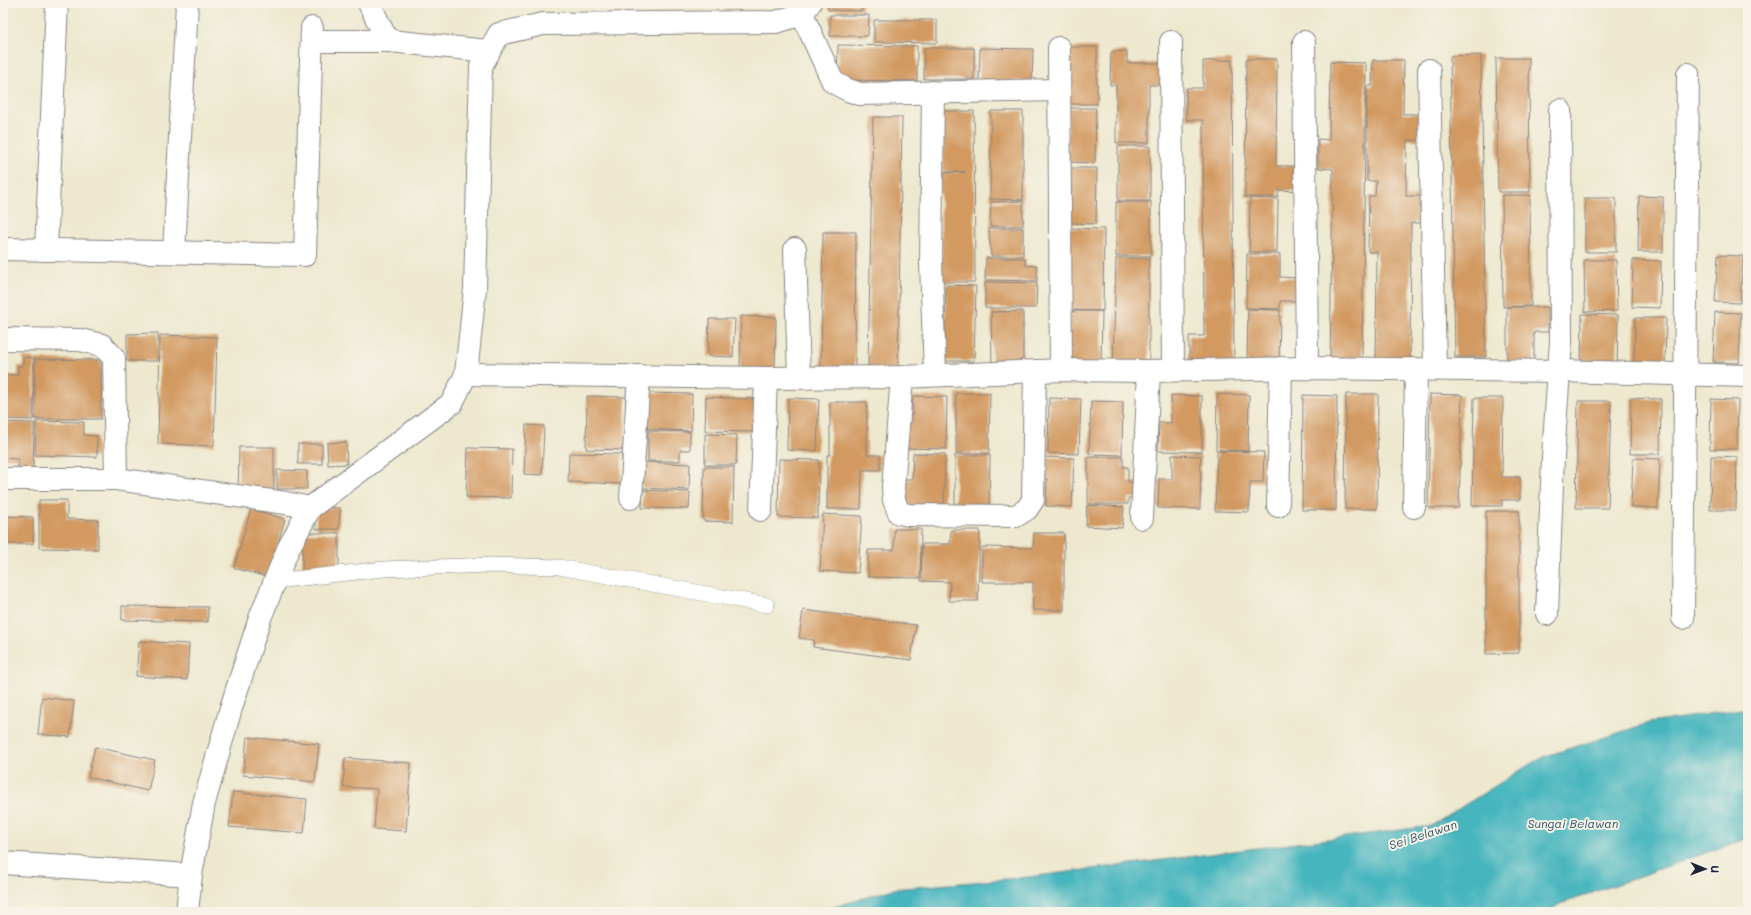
<svg xmlns="http://www.w3.org/2000/svg" width="1751" height="915" font-family="Mali,sans-serif">
  <style>
    .water { fill: #46b5be; stroke: #346c7c }
    .building { fill: #d29960 }
    .lines { fill: none; stroke-linecap: round; stroke-linejoin: round }
    .lane-casing { stroke: #888584; stroke-width: 16 }
    .street-casing { stroke: #888584; stroke-width: 24 }
    .secondary-casing { stroke: #888584; stroke-width: 24 }
    .lane { stroke: #fff; stroke-width: 15 }
    .street { stroke: #fff; stroke-width: 22 }
    .secondary { stroke: #fff; stroke-width: 22 }
    .labels { text-anchor: middle; stroke-width: 4; stroke-linejoin: round; paint-order: stroke }
    .water-label { font-size: 12px; font-style: italic; fill: #2f5569; stroke: #f7f3e8 }
  </style>
  <rect width="100%" height="100%" fill="#f7f3e8"/>
  <filter id="ink" filterUnits="userSpaceOnUse"><feTurbulence type="fractalNoise" baseFrequency=".025" numOctaves="2"/><feDisplacementMap in="SourceGraphic" scale="8" xChannelSelector="R" yChannelSelector="G"/><feConvolveMatrix kernelMatrix="1 2 1 2 8 2 1 2 1" color-interpolation-filters="sRGB"/></filter>
  <filter id="wash" filterUnits="userSpaceOnUse"><feTurbulence type="fractalNoise" baseFrequency=".012" numOctaves="4" result="noise"/><feDisplacementMap in="SourceGraphic" scale="16" xChannelSelector="R" yChannelSelector="G"/><feGaussianBlur stdDeviation="0.9" result="paint"/><feColorMatrix in="noise" values="0 0 0 0 0 0 0 0 0 0 0 0 0 0 0 0 0 1.4 0 .05"/><feComposite in="paint" operator="in"/></filter>
  <g filter="url(#wash)">
    <rect width="100%" height="100%" fill="#ede8ce"/>
    <!-- water -->
    <path class="water" d="M 1748,708 L 1748,838 L 1569,901 L 1545,912 L 818,912 L 893,889 L 1029,877 L 1431,826 L 1540,758 L 1649,723 Z"/>
    <g id="blocks">
      <!-- building -->
      <g class="building">
        <path d="M 828,3 L 863,3 L 862,11 L 828,10 Z"/>
        <path d="M 830,15 L 869,15 L 868,36 L 830,36 Z"/>
        <path d="M 874,20 L 937,20 L 937,43 L 874,42 Z"/>
        <path d="M 838,45 L 917,46 L 917,81 L 837,80 Z"/>
        <rect x="1069" y="47" width="28" height="57"/>
        <rect x="924" y="48" width="50" height="31"/>
        <path d="M 980,48 L 1033,49 L 1032,81 L 979,81 Z"/>
        <path d="M 1127,51 L 1127,63 L 1165,63 L 1165,85 L 1149,85 L 1149,143 L 1116,143 L 1116,85 L 1110,85 L 1111,52 Z"/>
        <path d="M 1481,55 L 1486,357 L 1455,357 L 1450,56 Z"/>
        <path d="M 1496,58 L 1529,58 L 1530,192 L 1498,192 Z"/>
        <path d="M 1246,59 L 1277,59 L 1276,166 L 1297,166 L 1297,191 L 1278,190 L 1278,197 L 1245,197 Z"/>
        <path d="M 1232,60 L 1234,364 L 1189,365 L 1189,336 L 1204,336 L 1203,120 L 1186,120 L 1186,88 L 1203,88 L 1203,61 Z"/>
        <path d="M 1373,60 L 1404,60 L 1403,114 L 1419,114 L 1419,140 L 1407,140 L 1406,196 L 1421,196 L 1421,223 L 1411,223 L 1410,362 L 1376,362 L 1377,252 L 1368,252 L 1369,196 L 1375,196 L 1376,181 L 1367,181 L 1367,86 L 1372,86 Z"/>
        <path d="M 1330,62 L 1366,63 L 1362,364 L 1330,364 L 1333,169 L 1318,168 L 1318,139 L 1329,140 Z"/>
        <path d="M 1068,108 L 1096,108 L 1095,163 L 1068,162 Z"/>
        <path d="M 943,111 L 974,111 L 975,282 L 942,282 L 940,173 L 965,172 L 943,172 Z"/>
        <path d="M 991,111 L 1023,111 L 1023,200 L 990,199 Z"/>
        <path d="M 873,117 L 902,117 L 898,369 L 868,369 Z"/>
        <rect x="1118" y="146" width="32" height="55"/>
        <path d="M 1069,168 L 1097,168 L 1096,224 L 1068,223 Z"/>
        <path d="M 1502,195 L 1530,195 L 1531,306 L 1503,307 Z"/>
        <path d="M 1639,196 L 1663,197 L 1663,252 L 1638,252 Z"/>
        <path d="M 1250,198 L 1278,199 L 1277,252 L 1249,252 Z"/>
        <rect x="1585" y="198" width="31" height="54"/>
        <path d="M 1023,201 L 1023,226 L 990,226 L 991,202 Z"/>
        <rect x="1116" y="202" width="35" height="54"/>
        <path d="M 989,228 L 1023,228 L 1023,256 L 991,256 Z"/>
        <path d="M 1070,228 L 1104,229 L 1103,311 L 1070,310 Z"/>
        <path d="M 823,232 L 856,232 L 855,369 L 821,369 Z"/>
        <path d="M 1247,254 L 1280,254 L 1280,277 L 1297,278 L 1297,301 L 1280,301 L 1280,309 L 1246,308 Z"/>
        <path d="M 1718,255 L 1743,256 L 1740,303 L 1715,302 Z"/>
        <path d="M 986,258 L 1025,258 L 1026,266 L 1037,265 L 1037,281 L 985,280 Z"/>
        <path d="M 1116,258 L 1149,258 L 1149,367 L 1113,366 Z"/>
        <path d="M 1584,260 L 1616,260 L 1617,311 L 1585,312 Z"/>
        <path d="M 1633,260 L 1661,261 L 1660,308 L 1632,307 Z"/>
        <path d="M 985,282 L 1037,283 L 1036,308 L 985,308 Z"/>
        <path d="M 946,285 L 976,286 L 974,361 L 944,361 Z"/>
        <path d="M 1507,307 L 1548,307 L 1548,332 L 1534,332 L 1534,362 L 1507,362 Z"/>
        <path d="M 1248,309 L 1280,310 L 1279,367 L 1247,366 Z"/>
        <path d="M 1023,311 L 1023,365 L 992,365 L 991,312 Z"/>
        <path d="M 1070,311 L 1102,311 L 1101,367 L 1069,367 Z"/>
        <path d="M 1715,312 L 1741,313 L 1739,363 L 1713,362 Z"/>
        <path d="M 1582,314 L 1618,315 L 1617,372 L 1581,370 Z"/>
        <path d="M 741,316 L 776,317 L 775,370 L 740,369 Z"/>
        <path d="M 1635,318 L 1666,318 L 1665,370 L 1634,370 Z"/>
        <path d="M 709,319 L 735,319 L 733,357 L 708,356 Z"/>
        <path d="M 158,333 L 158,361 L 127,361 L 127,334 Z"/>
        <path d="M 160,335 L 217,337 L 214,446 L 158,444 Z"/>
        <path d="M 23,357 L 34,358 L 33,420 L 3,419 L 3,375 L 18,375 L 18,366 L 23,366 Z"/>
        <path d="M 35,359 L 101,360 L 101,419 L 35,419 Z"/>
        <path d="M 648,393 L 692,394 L 691,431 L 647,429 Z"/>
        <path d="M 956,393 L 990,393 L 989,453 L 956,453 Z"/>
        <path d="M 1217,394 L 1249,395 L 1248,451 L 1216,450 Z"/>
        <path d="M 1346,394 L 1378,394 L 1377,509 L 1345,509 Z"/>
        <path d="M 1430,394 L 1462,395 L 1459,508 L 1428,508 Z"/>
        <path d="M 1171,395 L 1202,396 L 1202,452 L 1158,451 L 1159,422 L 1171,423 Z"/>
        <path d="M 1303,395 L 1337,396 L 1336,510 L 1302,510 Z"/>
        <path d="M 587,396 L 626,397 L 625,450 L 586,449 Z"/>
        <path d="M 913,396 L 947,397 L 946,449 L 900,448 L 901,422 L 912,423 Z"/>
        <path d="M 706,397 L 755,399 L 754,432 L 705,431 Z"/>
        <path d="M 788,398 L 819,399 L 817,451 L 787,450 Z"/>
        <path d="M 1049,398 L 1081,399 L 1079,454 L 1048,453 Z"/>
        <path d="M 1474,398 L 1503,398 L 1502,477 L 1520,477 L 1520,500 L 1502,500 L 1502,506 L 1472,506 Z"/>
        <path d="M 1631,398 L 1661,399 L 1660,454 L 1630,454 Z"/>
        <path d="M 1711,399 L 1738,400 L 1737,449 L 1710,449 Z"/>
        <path d="M 1091,401 L 1123,402 L 1122,455 L 1089,454 Z"/>
        <path d="M 1578,401 L 1611,401 L 1608,508 L 1576,508 Z"/>
        <path d="M 830,402 L 867,402 L 867,455 L 880,455 L 880,470 L 862,470 L 861,509 L 827,509 L 827,455 L 830,455 Z"/>
        <path d="M 36,421 L 84,422 L 84,435 L 97,436 L 97,457 L 35,455 Z"/>
        <path d="M 3,422 L 34,423 L 33,473 L 18,473 L 18,459 L 3,458 Z"/>
        <path d="M 526,425 L 544,426 L 542,475 L 524,474 Z"/>
        <path d="M 648,431 L 690,432 L 690,450 L 680,450 L 680,461 L 648,461 Z"/>
        <path d="M 705,434 L 737,435 L 736,465 L 705,465 Z"/>
        <path d="M 346,442 L 347,464 L 328,465 L 327,443 Z"/>
        <rect x="298" y="444" width="24" height="20"/>
        <path d="M 239,447 L 274,447 L 274,496 L 238,496 Z"/>
        <path d="M 468,448 L 512,449 L 511,498 L 466,497 Z"/>
        <path d="M 1217,451 L 1264,452 L 1263,482 L 1250,482 L 1249,512 L 1215,511 Z"/>
        <path d="M 569,453 L 622,454 L 621,484 L 568,482 Z"/>
        <path d="M 913,453 L 945,454 L 944,507 L 899,507 L 899,479 L 912,479 Z"/>
        <path d="M 955,455 L 990,455 L 989,507 L 955,507 Z"/>
        <path d="M 1172,455 L 1201,456 L 1200,509 L 1158,508 L 1159,479 L 1172,479 Z"/>
        <path d="M 1711,456 L 1737,457 L 1736,510 L 1710,510 Z"/>
        <path d="M 1039,457 L 1074,458 L 1072,507 L 1046,506 L 1047,479 L 1039,479 Z"/>
        <path d="M 1088,457 L 1123,457 L 1123,467 L 1128,467 L 1128,482 L 1140,482 L 1139,498 L 1128,498 L 1128,504 L 1088,504 Z"/>
        <path d="M 1633,458 L 1660,459 L 1658,508 L 1631,507 Z"/>
        <path d="M 779,459 L 819,460 L 818,518 L 778,517 Z"/>
        <path d="M 643,462 L 690,464 L 689,490 L 642,488 Z"/>
        <path d="M 704,467 L 734,467 L 733,522 L 703,521 Z"/>
        <path d="M 277,470 L 307,471 L 307,489 L 277,489 Z"/>
        <path d="M 643,490 L 690,492 L 689,509 L 642,508 Z"/>
        <path d="M 39,500 L 67,500 L 67,519 L 98,520 L 98,549 L 39,548 Z"/>
        <path d="M 1087,505 L 1124,507 L 1122,528 L 1086,526 Z"/>
        <path d="M 316,507 L 340,508 L 339,529 L 316,529 Z"/>
        <path d="M 251,509 L 285,519 L 268,577 L 234,568 Z"/>
        <path d="M 1486,511 L 1519,511 L 1519,653 L 1486,654 Z"/>
        <path d="M 823,514 L 862,516 L 858,573 L 820,571 Z"/>
        <path d="M 3,516 L 33,517 L 33,544 L 3,544 Z"/>
        <path d="M 894,529 L 921,529 L 920,578 L 868,577 L 868,550 L 894,550 Z"/>
        <path d="M 951,530 L 980,530 L 978,601 L 949,601 L 950,582 L 921,581 L 922,544 L 950,544 Z"/>
        <path d="M 303,533 L 339,533 L 339,571 L 302,571 Z"/>
        <path d="M 1034,533 L 1064,533 L 1064,610 L 1033,610 L 1033,582 L 982,582 L 982,547 L 1033,548 Z"/>
        <path d="M 122,606 L 208,607 L 208,622 L 122,620 Z"/>
        <path d="M 803,610 L 916,625 L 911,660 L 813,647 L 814,640 L 799,638 Z"/>
        <path d="M 139,641 L 189,644 L 187,680 L 136,676 Z"/>
        <path d="M 42,697 L 74,701 L 70,737 L 38,734 Z"/>
        <path d="M 247,737 L 319,744 L 315,782 L 243,775 Z"/>
        <path d="M 95,747 L 155,760 L 148,791 L 88,777 Z"/>
        <path d="M 345,758 L 411,763 L 406,831 L 374,829 L 377,789 L 343,787 Z"/>
        <path d="M 233,792 L 307,799 L 304,833 L 229,827 Z"/>
      </g>
    </g>
  </g>
  <g filter="url(#ink)">
    <use href="#blocks" fill-opacity="0" stroke="#888584" stroke-width="1"/>
    <g class="lines">
      <defs>
        <path id="lane" d="M 275,581 L 384,569 L 490,565 L 559,567 L 767,605"/>
        <g id="street">
          <path d="M 369,3 L 384,34 L 390,41 L 488,51"/>
          <path d="M 802,14 L 833,82 L 848,90 L 860,94 L 1058,90"/>
          <path d="M 312,41 L 390,41"/>
          <path d="M 1171,42 L 1173,370"/>
          <path d="M 1304,42 L 1307,368"/>
          <path d="M 1059,48 L 1061,370"/>
          <path d="M 1429,70 L 1435,369"/>
          <path d="M 933,92 L 931,263 L 935,374"/>
          <path d="M 3,249 L 305,255 L 312,28"/>
          <path d="M 795,249 L 799,377"/>
          <path d="M 46,250 L 57,3"/>
          <path d="M 174,252 L 187,3"/>
          <path d="M 3,339 L 80,340 L 102,345 L 114,358 L 116,479"/>
          <path d="M 466,374 L 766,378 L 902,377 L 1061,370 L 1149,371 L 1307,368 L 1558,371 L 1748,376"/>
          <path d="M 902,377 L 893,488 L 894,500 L 899,513 L 909,515 L 1016,516 L 1027,509 L 1033,500 L 1035,371"/>
          <path d="M 3,479 L 116,479 L 286,503 L 310,508"/>
          <path d="M 631,498 L 639,376"/>
          <path d="M 1278,506 L 1281,368"/>
          <path d="M 1414,507 L 1416,369"/>
          <path d="M 761,510 L 766,378"/>
          <path d="M 1142,518 L 1149,371"/>
          <path d="M 1547,614 L 1553,457 L 1561,341 L 1560,110"/>
          <path d="M 1683,618 L 1688,74"/>
          <path d="M 3,863 L 191,875"/>
        </g>
        <path id="secondary" d="M 187,912 L 191,875 L 204,803 L 231,708 L 260,618 L 288,549 L 310,508 L 452,403 L 466,374 L 475,289 L 481,66 L 499,34 L 543,24 L 776,22 L 802,14 L 810,3"/>
      </defs>
      <!-- lane casing -->
      <use href="#lane" class="lane-casing"/>
      <!-- street casing -->
      <use href="#street" class="street-casing"/>
      <!-- secondary casing -->
      <use href="#secondary" class="secondary-casing"/>
      <!-- lane -->
      <use href="#lane" class="lane"/>
      <!-- street -->
      <use href="#street" class="street"/>
      <!-- secondary -->
      <use href="#secondary" class="secondary"/>
    </g>
  </g>
  <g class="labels">
    <!-- water labels -->
    <g class="water-label">
      <text x="1573" y="828">Sungai Belawan</text>
      <text transform="translate(1423 835) rotate(-18)" y="4">Sei Belawan</text>
    </g>
  </g>
  <!-- margin -->
  <rect width="1751" height="915" fill="none" stroke="#f7f3e8" stroke-width="16"/>
  <!-- north arrow -->
  <g transform="translate(1705 869) rotate(91)" stroke="#f7f3e8" stroke-width="3" paint-order="stroke">
  <path d="M0-3L7 15L0 10L-7 15Z" fill="#22223b"/>
  <text y="-6" font-size="11" font-weight="bold" text-anchor="middle" fill="#22223b">U</text>
  </g>
</svg>
